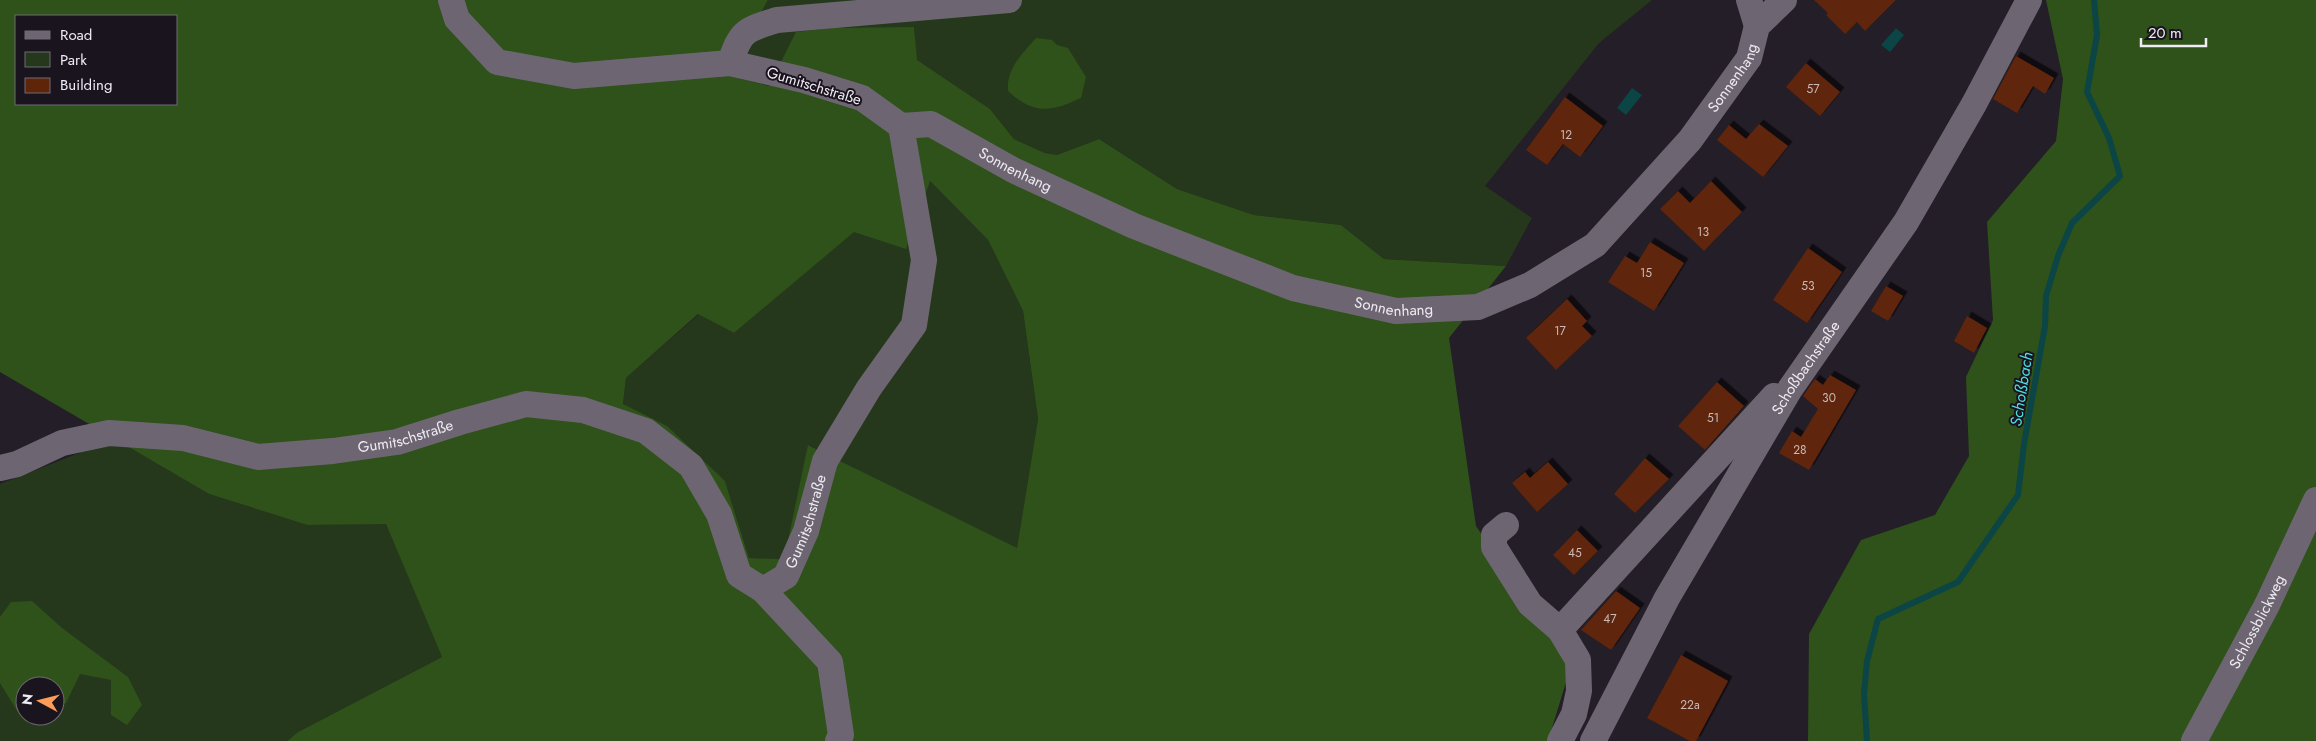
<svg xmlns="http://www.w3.org/2000/svg" width="2316" height="741" font-family="Jost,sans-serif">
  <style>
    .green { fill: #25381b; fill-rule: evenodd }
    .forest { fill: #2f511a; fill-rule: evenodd }
    .water { fill: #0b4545 }
    .lines { fill: none; stroke-linecap: round; stroke-linejoin: round }
    .stream { stroke: #0b4545; stroke-width: 6 }
    .building { fill: #5f2509; filter: url(#shadow) }
    .minor { stroke: #6d6672; stroke-width: 26 }
    .labels { text-anchor: middle; stroke-width: 4; stroke-linejoin: round; paint-order: stroke }
    .number-label { font-size: 12px; fill: #cbbab8 }
    .street-label { font-size: 15px; fill: #efebf2; stroke: #1a141e }
    .water-label { font-size: 16px; font-style: italic; fill: #4bdfe0; stroke: #1a141e }
  </style>
  <defs>
    <filter id="shadow"><feDropShadow dx="4.5" dy="-4.5" stdDeviation="0" flood-color="#0009"/></filter>
  </defs>
  <rect width="100%" height="100%" fill="#241e28"/>
  <!-- green -->
  <g class="green">
    <path d="M 768,0 L 1652,0 L 1599,43 L 1485,186 L 1532,218 L 1506,266 L 1384,259 L 1341,225 L 1254,215 L 1177,189 L 1099,139 L 1057,155 L 1045,153 L 1014,139 L 990,109 L 916,60 L 914,27 L 769,86 L 726,75 Z"/>
    <path d="M 930,181 L 988,240 L 1023,311 L 1038,419 L 1017,549 L 809,445 L 784,559 L 749,558 L 725,481 L 623,404 L 626,378 L 699,314 L 734,333 L 854,231 Z"/>
    <path d="M 115,439 L 209,494 L 307,525 L 386,523 L 442,657 L 298,732 L 287,741 L 0,741 L 0,484 ZM 25,686 L 55,686 L 55,716 L 25,716 Z"/>
  </g>
  <!-- forest -->
  <g class="forest">
    <path d="M 0,0 L 768,0 L 726,75 L 769,86 L 796,32 L 832,28 L 914,27 L 917,60 L 990,109 L 1014,139 L 1045,153 L 1057,155 L 1099,139 L 1177,189 L 1254,215 L 1341,225 L 1384,259 L 1506,266 L 1449,338 L 1476,526 L 1571,666 L 1548,741 L 287,741 L 298,732 L 442,657 L 386,524 L 307,525 L 209,494 L 0,372 ZM 16,16 L 176,16 L 176,104 L 16,104 ZM 930,181 L 988,240 L 1023,311 L 1038,419 L 1017,548 L 808,445 L 784,559 L 749,558 L 725,481 L 667,426 L 623,404 L 626,378 L 698,314 L 734,333 L 854,232 L 906,249 Z"/>
    <path d="M 2046,0 L 2316,0 L 2316,741 L 1808,741 L 1809,634 L 1861,540 L 1935,515 L 1969,456 L 1966,377 L 1993,320 L 1987,222 L 2056,141 L 2063,79 Z"/>
    <path d="M 1036,38 L 1052,40 L 1057,45 L 1068,48 L 1086,77 L 1081,98 C 1051,112 1034,115 1008,91 C 1006,69 1022,54 1036,38 Z"/>
    <path d="M 32,601 L 62,628 L 128,677 L 142,705 L 127,725 L 111,715 L 111,680 L 80,674 L 66,703 L 55,706 L 55,686 L 25,686 L 25,712 L 19,714 L 0,683 L 0,617 L 11,602 Z"/>
  </g>
  <!-- water -->
  <g class="water">
    <path d="M 1896,28 L 1904,35 L 1890,52 L 1881,45 Z"/>
    <path d="M 1632,88 L 1642,95 L 1626,115 L 1617,108 Z"/>
  </g>
  <g class="lines">
    <!-- stream -->
    <path class="stream" d="M 1867,741 L 1864,694 L 1867,661 L 1878,619 L 1958,582 L 2018,495 L 2024,444 L 2045,326 L 2046,296 L 2058,256 L 2072,223 L 2120,176 L 2109,138 L 2087,92 L 2097,35 L 2094,0"/>
  </g>
  <!-- building -->
  <g class="building">
    <path d="M 1814,0 L 1896,0 L 1865,31 L 1857,22 L 1845,34 L 1826,15 L 1828,13 Z"/>
    <path d="M 2016,56 L 2054,78 L 2045,94 L 2033,86 L 2017,113 L 1993,99 Z"/>
    <path d="M 1806,63 L 1840,92 L 1820,116 L 1786,87 Z"/>
    <path d="M 1565,97 L 1603,126 L 1580,157 L 1563,144 L 1547,165 L 1526,150 Z"/>
    <path d="M 1759,124 L 1788,146 L 1763,177 L 1717,140 L 1729,125 L 1746,139 Z"/>
    <path d="M 1711,181 L 1742,212 L 1704,251 L 1660,209 L 1678,191 L 1690,203 Z"/>
    <path d="M 1650,242 L 1684,263 L 1654,311 L 1608,282 L 1625,256 L 1637,263 Z"/>
    <path d="M 1808,248 L 1842,272 L 1807,323 L 1773,300 Z"/>
    <path d="M 1886,286 L 1903,296 L 1888,321 L 1871,311 Z"/>
    <path d="M 1567,299 L 1587,321 L 1582,326 L 1592,336 L 1556,370 L 1526,338 Z"/>
    <path d="M 1967,316 L 1987,328 L 1974,353 L 1954,341 Z"/>
    <path d="M 1830,375 L 1856,390 L 1809,470 L 1779,453 L 1792,431 L 1801,437 L 1818,409 L 1803,396 L 1815,379 L 1823,385 Z"/>
    <path d="M 1717,382 L 1744,406 L 1705,450 L 1678,426 Z"/>
    <path d="M 1645,458 L 1669,479 L 1635,513 L 1614,494 Z"/>
    <path d="M 1548,462 L 1568,484 L 1537,512 L 1512,483 L 1525,472 L 1530,478 Z"/>
    <path d="M 1577,530 L 1598,551 L 1574,575 L 1553,555 Z"/>
    <path d="M 1616,591 L 1640,608 L 1611,650 L 1581,630 Z"/>
    <path d="M 1681,655 L 1728,681 L 1696,741 L 1690,741 L 1647,718 Z"/>
  </g>
  <g class="lines">
    <!-- minor -->
    <g class="minor">
      <path d="M 1749,0 L 1757,26"/>
      <path d="M 730,63 C 741,30 745,30 777,20 L 1009,0"/>
      <path id="s1" d="M 901,126 L 931,124 L 1013,170 L 1134,226 L 1293,288 L 1396,311 L 1478,307 L 1530,285 L 1595,245 L 1690,140 L 1749,58 L 1757,26 L 1784,0"/>
      <path id="s2" d="M 0,468 L 17,464 L 62,443 L 109,433 L 183,438 L 258,457 L 333,451 L 397,442 L 460,422 L 526,404 L 583,410 L 646,431 L 691,466 L 719,514 L 739,575 L 763,590 L 786,576 L 806,531 L 825,461 L 869,388 L 914,325 L 924,260 L 901,126 L 862,98 L 804,80 L 730,63 L 574,76 L 497,62 L 457,19 L 451,0"/>
      <path d="M 1506,525 L 1494,535 L 1494,547 L 1530,604 L 1560,630 L 1578,660 L 1579,691 L 1574,714 L 1560,741"/>
      <path d="M 763,590 L 830,662 L 841,735 L 838,741"/>
      <path d="M 1560,630 L 1774,396"/>
      <path id="s3" d="M 1593,741 L 1667,598 L 1790,389 L 1906,222 L 1974,104 L 2029,0"/>
      <path id="s4" d="M 2194,741 L 2267,605 L 2316,500"/>
    </g>
  </g>
  <g class="labels">
    <!-- number labels -->
    <g class="number-label">
      <text x="1813" y="93">57</text>
      <text x="1566" y="139">12</text>
      <text x="1703" y="236">13</text>
      <text x="1646" y="277">15</text>
      <text x="1808" y="290">53</text>
      <text x="1560" y="335">17</text>
      <text x="1829" y="402">30</text>
      <text x="1713" y="422">51</text>
      <text x="1800" y="454">28</text>
      <text x="1575" y="557">45</text>
      <text x="1610" y="623">47</text>
      <text x="1690" y="709">22a</text>
    </g>
    <!-- street labels -->
    <g class="street-label">
      <text dy="5" stroke="none"><textPath href="#s1" startOffset="966">Sonnenhang</textPath></text>
      <text transform="translate(814 86) rotate(17)" y="5">Gumitschstraße</text>
      <text dy="5" stroke="none"><textPath href="#s1" startOffset="126">Sonnenhang</textPath></text>
      <text dy="5" stroke="none"><textPath href="#s1" startOffset="531">Sonnenhang</textPath></text>
      <text dy="5" stroke="none"><textPath href="#s3" startOffset="430">Schoßbachstraße</textPath></text>
      <text dy="5" stroke="none"><textPath href="#s2" startOffset="416">Gumitschstraße</textPath></text>
      <text dy="5" stroke="none"><textPath href="#s2" startOffset="955">Gumitschstraße</textPath></text>
      <text dy="5" stroke="none"><textPath href="#s4" startOffset="135">Schlossblickweg</textPath></text>
    </g>
    <!-- water labels -->
    <g class="water-label">
      <text transform="translate(2021 389) rotate(-81)" y="6">Schoßbach</text>
    </g>
  </g>
  <!-- legend -->
  <rect x="15" y="15" width="162" height="90" fill="#1a141e" stroke="#6f6a73"/>
  <rect x="25" y="31" width="25" height="8" fill="#6d6672" stroke="#6f6a73"/>
  <text x="60" y="40" font-size="15" fill="#efebf2">Road</text>
  <rect x="25" y="52" width="25" height="15" fill="#25381b" stroke="#6f6a73"/>
  <text x="60" y="65" font-size="15" fill="#efebf2">Park</text>
  <rect x="25" y="78" width="25" height="15" fill="#5f2509" stroke="#6f6a73"/>
  <text x="60" y="90" font-size="15" fill="#efebf2">Building</text>
  <!-- north arrow -->
  <g transform="translate(40 701) rotate(277)"><circle r="24" fill="#1a141e" stroke="#6f6a73"/>
  <path d="M0-4L9 19L0 12L-9 19Z" fill="#fe9c57"/>
  <text y="-8" font-size="14" font-weight="bold" text-anchor="middle" fill="#efebf2">N</text>
  </g>
  <!-- scale -->
  <path d="M2141 38v8h65v-8" fill="none" stroke="#efebf2" stroke-width="2.5"/>
  <text x="2148" y="38" font-size="15" fill="#efebf2" stroke="#1a141e" stroke-width="4" paint-order="stroke">20 m</text>
</svg>
